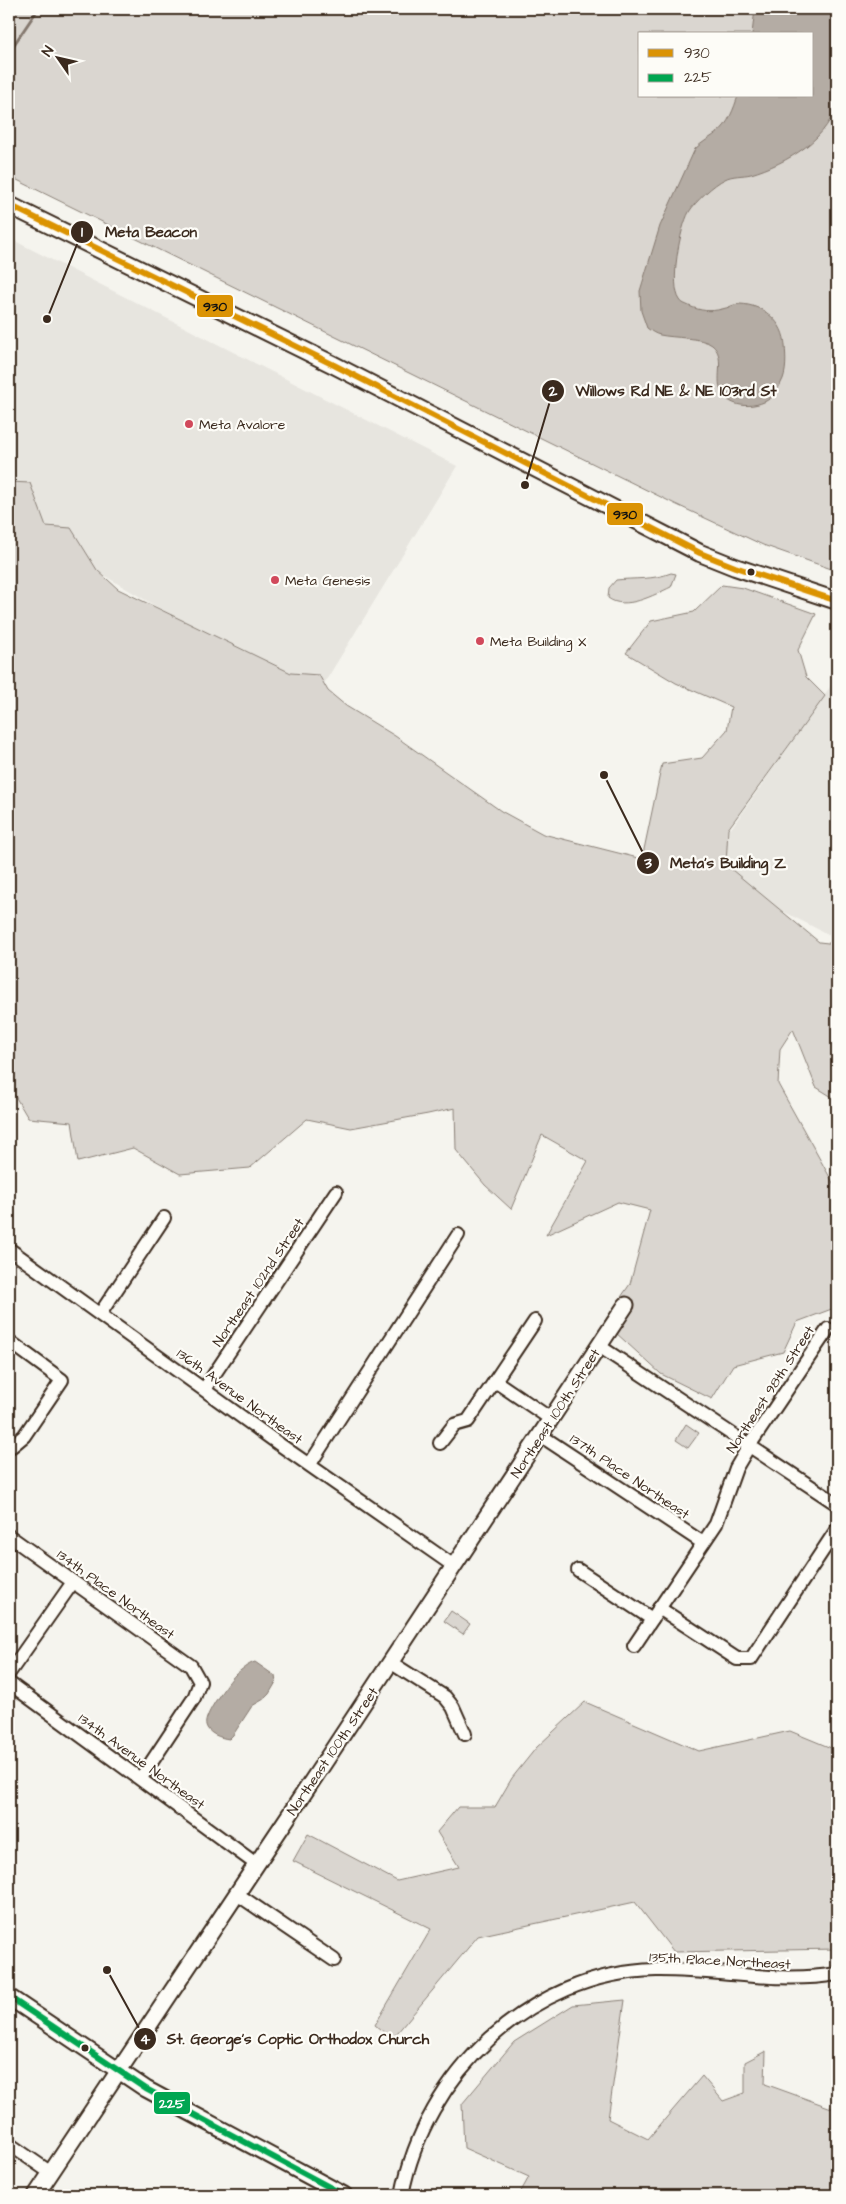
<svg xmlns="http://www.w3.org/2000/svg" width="846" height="2204" font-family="'Architects Daughter',sans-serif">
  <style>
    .built { fill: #e7e5df }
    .green { fill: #dad6d0; stroke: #8a8077; fill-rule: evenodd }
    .water { fill: #b4aca4; stroke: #84786e }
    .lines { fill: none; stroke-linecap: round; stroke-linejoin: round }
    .stream { stroke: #84786e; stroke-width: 3 }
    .minor-casing { stroke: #3b2a1e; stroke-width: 16 }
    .tertiary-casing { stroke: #3b2a1e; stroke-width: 19 }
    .secondary-casing { stroke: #3b2a1e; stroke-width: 20 }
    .minor { stroke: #fdfcf7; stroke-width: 12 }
    .tertiary { stroke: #fdfcf7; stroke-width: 15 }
    .secondary { stroke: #fdfcf7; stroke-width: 16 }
    .bus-1-casing { stroke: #fdfcf7; stroke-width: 10 }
    .bus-2-casing { stroke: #fdfcf7; stroke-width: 10 }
    .bus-1 { stroke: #db9304; stroke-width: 6 }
    .bus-2 { stroke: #00a651; stroke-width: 6 }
    .poi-dot { fill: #d1495b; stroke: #fdfcf7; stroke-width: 2 }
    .bus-dot { fill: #3b2a1e; stroke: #fdfcf7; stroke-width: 2 }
    .labels { text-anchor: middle; stroke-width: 4.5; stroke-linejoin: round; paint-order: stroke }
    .poi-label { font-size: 14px; fill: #3b2a1e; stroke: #fdfcf7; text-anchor: start }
    .street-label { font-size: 14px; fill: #3b2a1e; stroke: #fdfcf7 }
    .leader { fill: none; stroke: #3b2a1e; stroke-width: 2 }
    .callout-dot { fill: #3b2a1e; stroke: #fdfcf7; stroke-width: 2 }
    .mark-label { font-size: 15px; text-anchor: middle; font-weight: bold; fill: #fff }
    .callout-label { font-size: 15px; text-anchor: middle; font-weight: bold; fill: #3b2a1e; stroke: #fdfcf7; stroke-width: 4.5; stroke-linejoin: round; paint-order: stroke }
    .line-badge { stroke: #fdfcf7; stroke-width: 2 }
    .badge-label { font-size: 14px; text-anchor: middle; font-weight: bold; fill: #fff }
    .pale-badge-label { font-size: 14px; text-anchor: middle; font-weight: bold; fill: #111 }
  </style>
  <rect width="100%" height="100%" fill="#f5f4ee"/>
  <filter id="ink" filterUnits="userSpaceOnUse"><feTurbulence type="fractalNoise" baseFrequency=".02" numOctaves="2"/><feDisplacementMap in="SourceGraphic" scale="10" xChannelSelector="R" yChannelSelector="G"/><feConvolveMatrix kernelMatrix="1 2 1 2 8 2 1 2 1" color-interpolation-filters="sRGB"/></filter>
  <g filter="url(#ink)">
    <!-- built -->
    <g class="built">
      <path d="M 9,238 L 457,466 L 314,700 L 9,519 Z"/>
      <path d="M 837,677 L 837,939 L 751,895 L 722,866 L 730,830 Z"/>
    </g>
    <!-- green -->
    <g class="green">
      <path d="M 9,9 L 837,9 L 837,571 L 763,545 L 675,504 L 9,176 ZM 640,34 L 812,34 L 812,96 L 640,96 Z"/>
      <path d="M 9,482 L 30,483 L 46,526 L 71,528 L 97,570 L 118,589 L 291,673 L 319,675 L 328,691 L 346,706 L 395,736 L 501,811 L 543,834 L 642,859 L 662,764 L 702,758 L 727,730 L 731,707 L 676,683 L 626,653 L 651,621 L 694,612 L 722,585 L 743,588 L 816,614 L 798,650 L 806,677 L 825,696 L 728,829 L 726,865 L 819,942 L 837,944 L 837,1100 L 816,1087 L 793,1029 L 780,1049 L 778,1084 L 837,1190 L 837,1307 L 797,1322 L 783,1352 L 733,1365 L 712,1399 L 661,1374 L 604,1322 L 630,1284 L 650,1210 L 618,1202 L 546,1235 L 588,1161 L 542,1135 L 511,1209 L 485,1185 L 456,1150 L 455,1108 L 428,1114 L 351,1128 L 307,1119 L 250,1168 L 180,1174 L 133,1148 L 78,1162 L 72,1122 L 28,1118 L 12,1091 L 9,1090 Z"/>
      <path d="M 671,573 L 676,574 L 671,587 C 654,595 625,611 608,598 L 609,588 L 616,580 C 634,578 654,580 671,573 Z"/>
      <path d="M 686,1424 L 699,1433 L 688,1448 L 676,1440 Z"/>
      <path d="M 451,1611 L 470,1624 L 463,1634 L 444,1621 Z"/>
      <path d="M 585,1702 L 699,1751 L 790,1731 L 836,1750 L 837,1748 L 837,1949 L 674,1952 L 635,1902 L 478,1936 L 392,2039 L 375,2025 L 431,1929 L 293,1861 L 308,1834 L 397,1881 L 459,1867 L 437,1832 L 458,1807 L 495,1807 L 512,1778 L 536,1748 Z"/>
      <path d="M 625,2000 L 608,2119 L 648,2139 L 702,2076 L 723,2101 L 745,2093 L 745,2062 L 766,2051 L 765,2084 L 837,2110 L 837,2195 L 519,2195 L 529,2177 L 464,2148 L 462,2104 L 514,2042 L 573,2005 Z"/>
    </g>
    <!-- water -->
    <g class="water">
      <path d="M 755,9 L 837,9 L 837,59 L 835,64 C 837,75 838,87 837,98 C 833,138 785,164 751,174 C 743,176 732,175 725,179 C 714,184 695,202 689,212 C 680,228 669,285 680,300 C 682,304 686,304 689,306 C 701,311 710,312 722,309 C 729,308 733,304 740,304 C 764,305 784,322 785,346 C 786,357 787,373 781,383 C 779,387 776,393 773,396 C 760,409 729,410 721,391 C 715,377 726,356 712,345 C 702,337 673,338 660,335 C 655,334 651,331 647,328 L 641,311 L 640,291 L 660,226 L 695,149 C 702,142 710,138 718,132 C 728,125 734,108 738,96 L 812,96 L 812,34 L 752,34 Z"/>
      <path d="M 255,1662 L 275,1676 L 276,1682 L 269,1694 L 264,1699 L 252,1706 L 233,1735 L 229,1739 C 221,1738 208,1734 206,1725 C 203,1716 228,1682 235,1675 C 241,1670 248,1664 255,1662 Z"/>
    </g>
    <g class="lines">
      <!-- stream -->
      <path class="stream" d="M 9,52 L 38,9"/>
      <defs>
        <g id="minor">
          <path d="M 9,1249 L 279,1444 L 454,1566"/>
          <path d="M 100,1314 L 164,1218"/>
          <path d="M 9,1341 L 62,1380 L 24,1436 L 12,1446 L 9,1446"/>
          <path d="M 599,1346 L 837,1504"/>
          <path d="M 495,1381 L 551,1419"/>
          <path d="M 205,1388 L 336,1192"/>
          <path d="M 540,1435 L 703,1543"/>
          <path d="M 440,1443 L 454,1425 L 468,1421 L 535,1321"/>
          <path d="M 310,1464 L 458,1235"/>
          <path d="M 9,1536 L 191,1666 L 200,1682 L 194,1698 L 141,1778"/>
          <path d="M 578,1570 L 652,1619"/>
          <path d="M 659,1608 L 737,1659 L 751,1659 L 837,1529"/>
          <path d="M 634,1646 L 716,1524 L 736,1468 L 749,1446 L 828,1329"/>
          <path d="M 390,1662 L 445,1697 L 453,1707 L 465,1734"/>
          <path d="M 9,1673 L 73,1582"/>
          <path d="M 9,1683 L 256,1864"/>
          <path d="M 237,1894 L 334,1960"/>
          <path d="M 9,2144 L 51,2173"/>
          <path d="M 402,2195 C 425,2074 530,1973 656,1970 C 717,1969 777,1984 837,1974"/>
        </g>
        <g id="tertiary">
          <path d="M 9,1997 L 146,2089 L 344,2195"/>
          <path d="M 36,2195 L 322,1766 L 626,1305"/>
        </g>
        <path id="secondary" d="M 9,205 L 332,364 L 700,553 L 735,567 L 837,601"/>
      </defs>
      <!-- minor casing -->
      <use href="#minor" class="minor-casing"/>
      <!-- tertiary casing -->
      <use href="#tertiary" class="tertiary-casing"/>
      <!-- secondary casing -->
      <use href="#secondary" class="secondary-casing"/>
      <!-- minor -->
      <use href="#minor" class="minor"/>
      <!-- tertiary -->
      <use href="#tertiary" class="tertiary"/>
      <!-- secondary -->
      <use href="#secondary" class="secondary"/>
      <defs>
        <path id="bus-1" d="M 9,205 L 332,364 L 700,553 L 735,567 L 837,601"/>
        <path id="bus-2" d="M 9,1997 L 146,2089 L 344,2195"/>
      </defs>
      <!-- bus-1 casing -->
      <use href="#bus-1" class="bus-1-casing"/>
      <!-- bus-2 casing -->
      <use href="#bus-2" class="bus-2-casing"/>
      <!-- bus-1 -->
      <use href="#bus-1" class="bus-1"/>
      <!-- bus-2 -->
      <use href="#bus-2" class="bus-2"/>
    </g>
  </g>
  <!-- markers -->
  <g class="poi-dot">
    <circle cx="189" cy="424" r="5"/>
    <circle cx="275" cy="580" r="5"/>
    <circle cx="480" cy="641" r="5"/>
  </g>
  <g class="bus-dot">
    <circle cx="751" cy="572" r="4.5"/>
    <circle cx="85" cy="2048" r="4.5"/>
  </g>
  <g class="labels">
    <!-- poi labels -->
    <g class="poi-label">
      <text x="199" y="429">Meta Avalore</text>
      <text x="285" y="585">Meta Genesis</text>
      <text x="490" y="646">Meta Building X</text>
    </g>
    <!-- street labels -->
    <g class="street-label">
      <text transform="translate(258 1282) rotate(-56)" y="5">Northeast 102nd Street</text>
      <text transform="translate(770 1389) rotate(-57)" y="5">Northeast 98th Street</text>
      <text transform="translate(240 1396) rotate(36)" y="5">136th Avenue Northeast</text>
      <text transform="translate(555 1413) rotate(-57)" y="5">Northeast 100th Street</text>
      <text transform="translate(630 1476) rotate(34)" y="5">137th Place Northeast</text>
      <text transform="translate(116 1594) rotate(36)" y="5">134th Place Northeast</text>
      <text transform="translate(332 1751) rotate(-56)" y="5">Northeast 100th Street</text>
      <text transform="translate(142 1761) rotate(36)" y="5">134th Avenue Northeast</text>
      <text transform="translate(720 1960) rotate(3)" y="5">135th Place Northeast</text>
    </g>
  </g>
  <!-- callouts -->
  <path class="leader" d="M47 319L82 232M525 485L553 391M604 775L648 863M107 1970L145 2039"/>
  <g class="callout-dot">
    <circle cx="47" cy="319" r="5"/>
    <circle cx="525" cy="485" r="5"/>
    <circle cx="604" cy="775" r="5"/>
    <circle cx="107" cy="1970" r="5"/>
    <circle cx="82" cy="232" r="12"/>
    <circle cx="553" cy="391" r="12"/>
    <circle cx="648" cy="863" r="12"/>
    <circle cx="145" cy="2039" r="12"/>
  </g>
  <g class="mark-label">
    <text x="82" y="237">1</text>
    <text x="553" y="396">2</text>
    <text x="648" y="868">3</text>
    <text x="145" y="2044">4</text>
  </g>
  <g class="callout-label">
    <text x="151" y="237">Meta Beacon</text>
    <text x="676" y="396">Willows Rd NE &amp; NE 103rd St</text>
    <text x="728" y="868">Meta's Building Z</text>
    <text x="298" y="2044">St. George's Coptic Orthodox Church</text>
  </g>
  <g class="line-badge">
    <rect x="196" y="294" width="38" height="24" rx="5" fill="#db9304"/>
    <rect x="606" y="502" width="38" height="24" rx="5" fill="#db9304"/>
    <rect x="153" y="2091" width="38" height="24" rx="5" fill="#00a651"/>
  </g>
  <g class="badge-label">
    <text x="172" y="2108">225</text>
  </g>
  <g class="pale-badge-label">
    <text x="215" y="311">930</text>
    <text x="625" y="519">930</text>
  </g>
  <!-- margin -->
  <rect width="846" height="2204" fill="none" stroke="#fdfcf7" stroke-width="30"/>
  <rect x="15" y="15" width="816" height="2174" fill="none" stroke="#3b2a1e" stroke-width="2" filter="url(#ink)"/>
  <!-- legend -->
  <rect x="638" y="32" width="175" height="65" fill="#fdfcf7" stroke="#afa8a0"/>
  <rect x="648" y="49" width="25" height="8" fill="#db9304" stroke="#afa8a0"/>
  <text x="684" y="58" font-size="15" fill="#3b2a1e">930</text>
  <rect x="648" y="74" width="25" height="8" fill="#00a651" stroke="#afa8a0"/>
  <text x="684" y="82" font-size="15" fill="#3b2a1e">225</text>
  <!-- north arrow -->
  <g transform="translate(58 58) rotate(304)" stroke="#fdfcf7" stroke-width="4" paint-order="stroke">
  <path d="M0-4L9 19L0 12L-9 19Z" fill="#3b2a1e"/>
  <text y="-8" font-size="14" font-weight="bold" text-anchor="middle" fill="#3b2a1e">N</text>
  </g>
</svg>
